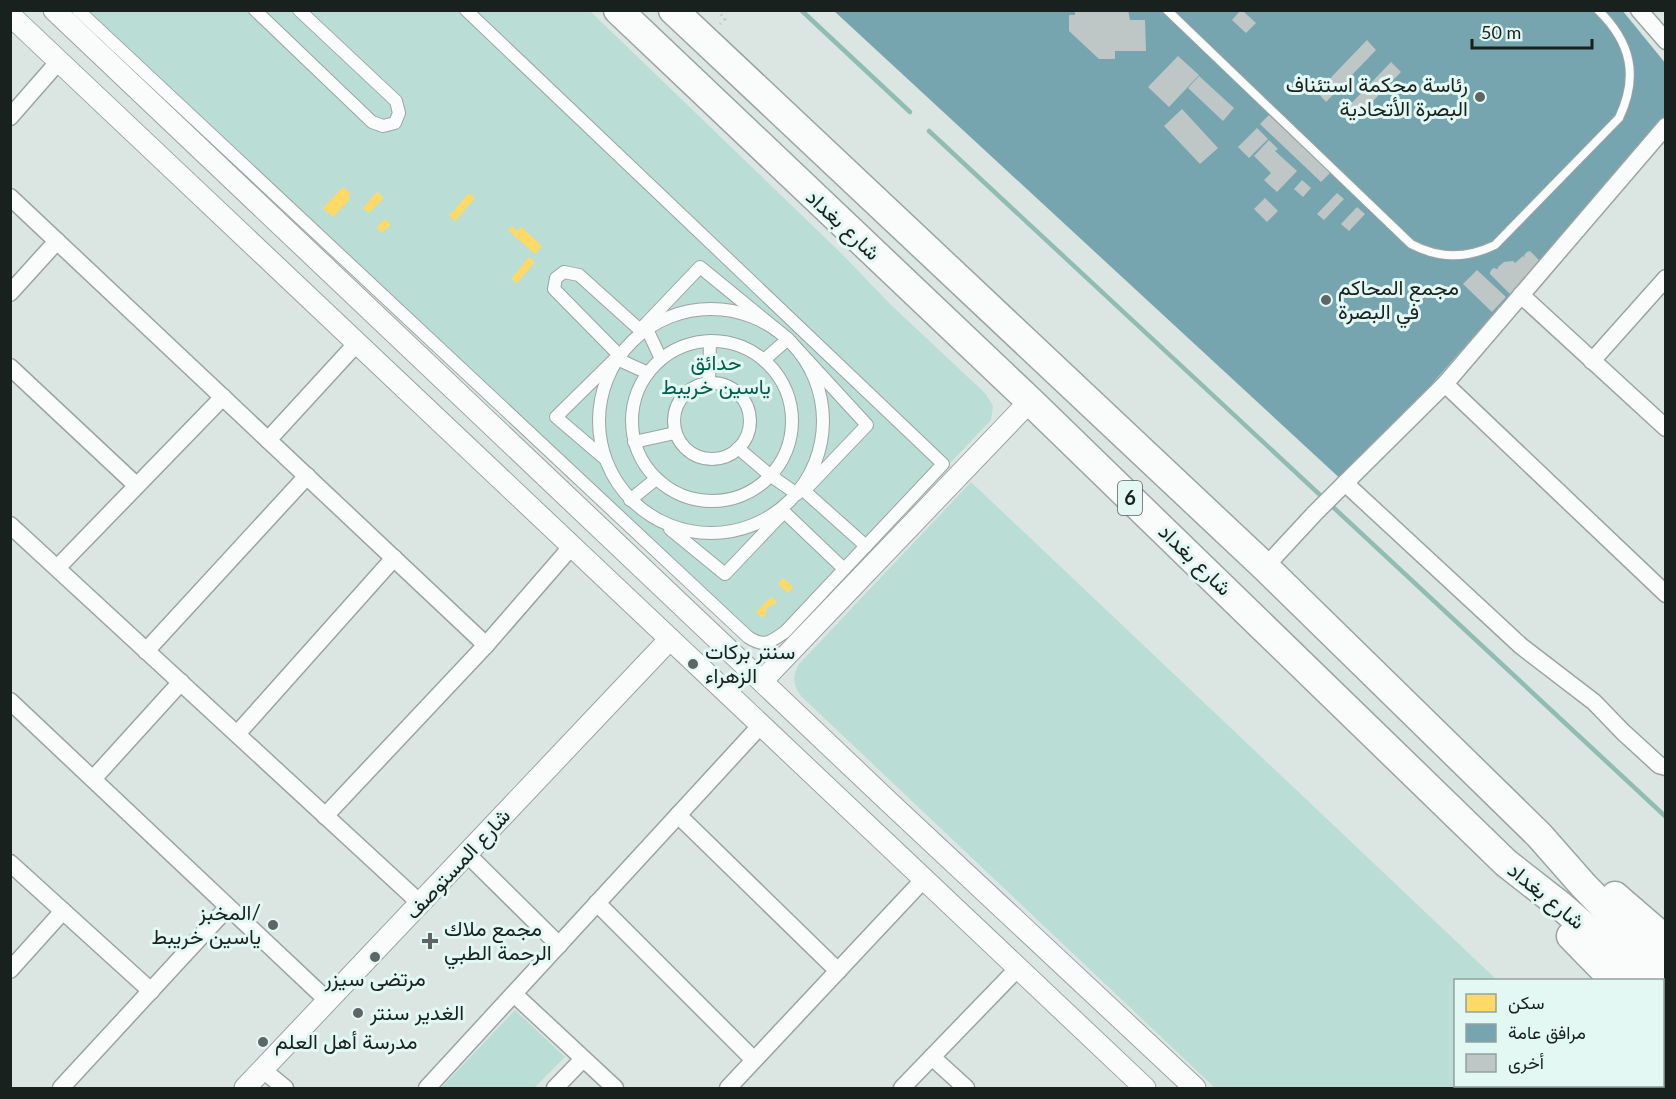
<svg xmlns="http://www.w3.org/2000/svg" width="1676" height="1099" font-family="Lato,Vazirmatn,sans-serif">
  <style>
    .green { fill: #baded5 }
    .homes { fill: #ffd966 }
    .public { fill: #76a5af }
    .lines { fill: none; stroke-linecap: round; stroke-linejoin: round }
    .stream { stroke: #90bcb1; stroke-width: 4.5 }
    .building { fill: #bec7c5 }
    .service-casing { stroke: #9ba4a2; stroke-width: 10 }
    .pedestrian-casing { stroke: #9ba4a2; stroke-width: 14 }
    .minor-casing { stroke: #9ba4a2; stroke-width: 19 }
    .tertiary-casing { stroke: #9ba4a2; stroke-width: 23 }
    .trunk-casing { stroke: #9ba4a2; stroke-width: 31 }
    .path { stroke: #c0c5c4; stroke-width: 3; stroke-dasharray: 1.5 4.5; stroke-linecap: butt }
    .service { stroke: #fafbfb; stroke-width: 8 }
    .pedestrian { stroke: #fafbfb; stroke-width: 12 }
    .minor { stroke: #fafbfb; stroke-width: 16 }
    .tertiary { stroke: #fafbfb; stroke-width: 21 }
    .trunk { stroke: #fafbfb; stroke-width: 28 }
    .poi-dot { fill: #5d6664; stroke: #e3f8f3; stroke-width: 2 }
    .labels { text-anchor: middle; stroke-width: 6; stroke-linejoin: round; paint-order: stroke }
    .shield { fill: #e3f8f3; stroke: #56625f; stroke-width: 1.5 }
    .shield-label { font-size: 20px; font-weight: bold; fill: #19211f }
    .poi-label { font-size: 21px; fill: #19211f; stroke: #e3f8f3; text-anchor: start }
    .street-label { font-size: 21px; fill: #19211f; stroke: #e3f8f3 }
    .park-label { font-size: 21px; fill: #065a4c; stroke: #e3f8f3 }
  </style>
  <rect width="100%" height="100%" fill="#dbe6e3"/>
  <!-- green -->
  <g class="green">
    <path d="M 75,11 L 590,11 L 844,256 L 891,305 L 986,394 L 993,406 L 991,420 L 776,647 L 767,651 L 754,649 Z"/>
    <path d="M 971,482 L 1497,980 L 1456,980 L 1456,1086 L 1605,1086 L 1608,1088 L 1215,1088 L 801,696 C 793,686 792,675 799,664 Z"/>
    <path d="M 515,1010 L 565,1057 L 534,1088 L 441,1088 Z"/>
  </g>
  <!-- homes -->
  <g class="homes">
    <path d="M 343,187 L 350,193 L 348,196 L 350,199 L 333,217 L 323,208 Z"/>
    <path d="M 377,192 L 384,198 L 369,213 L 363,208 Z"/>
    <path d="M 469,193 L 475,198 L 455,221 L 449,216 Z"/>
    <path d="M 385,219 L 391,224 L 382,233 L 377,227 Z"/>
    <path d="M 512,226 L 517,231 L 521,227 L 542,246 L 535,254 L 508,230 Z"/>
    <path d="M 529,257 L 535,262 L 517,283 L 511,279 Z"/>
    <path d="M 783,578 L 793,587 L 788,593 L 778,584 Z"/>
    <path d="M 771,597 L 777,602 L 765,610 L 767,612 L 762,618 L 756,612 Z"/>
  </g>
  <!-- public -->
  <path class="public" d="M 833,10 L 1622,10 L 1666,64 L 1666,117 L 1345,483 Z"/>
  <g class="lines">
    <!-- stream -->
    <g class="stream">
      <path d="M 801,10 L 910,112"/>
      <path d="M 929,131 L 1666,817"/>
    </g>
  </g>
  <!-- building -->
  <g class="building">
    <path d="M 1075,10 L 1128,10 L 1130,20 L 1145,20 L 1146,51 L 1115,51 L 1115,59 L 1099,59 L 1069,31 L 1069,15 L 1075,15 Z"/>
    <path d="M 1239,12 L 1244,12 L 1256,23 L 1246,33 L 1232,20 Z"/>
    <path d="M 1367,40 L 1376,50 L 1326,102 L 1317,92 Z"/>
    <path d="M 1178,56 L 1199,75 L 1169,107 L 1148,87 Z"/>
    <path d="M 1391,62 L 1401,72 L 1351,124 L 1341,114 Z"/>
    <path d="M 1199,76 L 1234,108 L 1223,121 L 1188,88 Z"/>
    <path d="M 1182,109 L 1218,148 L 1200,164 L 1164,126 Z"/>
    <path d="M 1269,115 L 1330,173 L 1321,182 L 1260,124 Z"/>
    <path d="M 1257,128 L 1268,139 L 1249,158 L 1238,147 Z"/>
    <path d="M 1269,140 L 1278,149 L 1275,151 L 1297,171 L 1277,192 L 1264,180 L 1271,173 L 1254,156 Z"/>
    <path d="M 1302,180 L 1311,188 L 1303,197 L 1294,189 Z"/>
    <path d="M 1337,193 L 1344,199 L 1324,220 L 1317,214 Z"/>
    <path d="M 1265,198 L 1278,211 L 1267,222 L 1254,209 Z"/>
    <path d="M 1357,207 L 1365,214 L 1349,231 L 1341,224 Z"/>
    <path d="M 1530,251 L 1542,263 L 1511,295 L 1490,274 L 1490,272 L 1493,268 L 1498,269 L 1498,267 L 1504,262 L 1513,261 L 1515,263 L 1523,256 L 1525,257 L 1524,255 L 1527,252 Z"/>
    <path d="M 1477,270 L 1506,297 L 1492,312 L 1463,284 Z"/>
  </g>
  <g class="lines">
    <defs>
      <path id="service" d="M 1167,10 L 1411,244 C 1439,259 1466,259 1495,245 L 1619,118 C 1639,76 1631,42 1598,10"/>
      <g id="pedestrian">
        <path d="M 78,10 L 748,637 C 765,648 770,642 785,632 L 943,464 L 466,10"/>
        <path d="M 255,10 L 372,122 L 383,126 L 395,123 L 399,113 L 396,101 L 299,10"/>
        <circle cx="711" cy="421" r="112"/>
        <path d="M 645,325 L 661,359"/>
        <circle cx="712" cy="421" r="80"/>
        <path d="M 617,359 L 648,373"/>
        <path d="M 764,360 L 788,339"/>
        <circle cx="712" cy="421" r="38"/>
        <path d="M 709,383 L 710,341"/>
        <path d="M 634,442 L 675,433"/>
        <path d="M 738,448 L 771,476 L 797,494"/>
        <path d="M 604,458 L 556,417 L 619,355 L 554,289 L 556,278 L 564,272 L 579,275 L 640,330 L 700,267 L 788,339 L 867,425 L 804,491"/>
        <path d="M 801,488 L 866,546"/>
        <path d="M 630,500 L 656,479"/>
        <path d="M 781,509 L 844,569"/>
        <path d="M 670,529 L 725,574 L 782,514"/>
      </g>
      <g id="minor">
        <path d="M 1639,10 L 1666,41"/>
        <path d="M 10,117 L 59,61"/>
        <path d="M 10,197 L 486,645"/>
        <path d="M 10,293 L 57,241"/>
        <path d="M 1521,295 L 1666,428"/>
        <path d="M 1592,361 L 1666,278"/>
        <path d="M 10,367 L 136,485"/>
        <path d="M 1445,384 L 1666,594"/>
        <path d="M 268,440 L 357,343"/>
        <path d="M 1345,483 L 1521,646 L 1594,702 L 1623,732 L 1659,765 L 1666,767"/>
        <path d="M 10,525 L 420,903"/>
        <path d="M 1265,567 L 1315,513 L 1445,384 L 1666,126"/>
        <path d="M 57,568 L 223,397"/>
        <path d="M 146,651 L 307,476"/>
        <path d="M 10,701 L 328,1001"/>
        <path d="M 237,734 L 394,558"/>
        <path d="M 93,779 L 181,682"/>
        <path d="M 678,815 L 838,971"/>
        <path d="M 325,816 L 486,645 L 572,546"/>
        <path d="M 467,854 L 559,945"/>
        <path d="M 10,863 L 151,991"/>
        <path d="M 597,903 L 754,1060"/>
        <path d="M 10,970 L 63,911"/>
        <path d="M 514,994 L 615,1088"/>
        <path d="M 932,1057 L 966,1088"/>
        <path d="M 263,1070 L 285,1088"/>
        <path d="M 61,1088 L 228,907"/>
        <path d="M 427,1088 L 761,725"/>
        <path d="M 555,1088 L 583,1059"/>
        <path d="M 728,1088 L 924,879"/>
        <path d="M 902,1088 L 1018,968"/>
      </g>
      <g id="tertiary">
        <path d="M 54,10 L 889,802 L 1195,1088"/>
        <path d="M 10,15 L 1145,1088"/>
        <path d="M 762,681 L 1030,401"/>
        <path d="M 245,1088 L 670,639"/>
      </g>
      <g id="trunk">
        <path d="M 618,10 L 1030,401 L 1506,863 L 1561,906 L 1646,980"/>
        <path d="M 673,10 L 1265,567 L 1539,835 L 1583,885 L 1666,971"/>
        <path d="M 1615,896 L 1666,940"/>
        <path d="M 1571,936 L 1614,980"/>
        <path d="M 1662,996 L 1666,999"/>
        <path d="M 1662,1030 L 1666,1033"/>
      </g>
    </defs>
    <!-- service casing -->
    <use href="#service" class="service-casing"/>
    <!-- pedestrian casing -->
    <use href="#pedestrian" class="pedestrian-casing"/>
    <!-- minor casing -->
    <use href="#minor" class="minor-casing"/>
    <!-- tertiary casing -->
    <use href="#tertiary" class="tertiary-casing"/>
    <!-- trunk casing -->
    <use href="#trunk" class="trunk-casing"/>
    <!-- path -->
    <path class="path" d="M 717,10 L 725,19 L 720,24"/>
    <!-- service -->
    <use href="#service" class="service"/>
    <!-- pedestrian -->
    <use href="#pedestrian" class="pedestrian"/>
    <!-- minor -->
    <use href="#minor" class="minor"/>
    <!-- tertiary -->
    <use href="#tertiary" class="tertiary"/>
    <!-- trunk -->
    <use href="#trunk" class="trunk"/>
  </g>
  <!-- markers -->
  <g class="poi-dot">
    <circle cx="1480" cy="97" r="6"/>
    <circle cx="1326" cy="300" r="6"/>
    <circle cx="693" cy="664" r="6"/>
    <circle cx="273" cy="925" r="6"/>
    <path d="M427 932h6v6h6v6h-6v6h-6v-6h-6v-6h6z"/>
    <circle cx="375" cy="957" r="6"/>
    <circle cx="358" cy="1013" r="6"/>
    <circle cx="263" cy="1042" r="6"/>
  </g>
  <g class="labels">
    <!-- shield labels -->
    <rect class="shield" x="1118" y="481" width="24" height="34" rx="4.5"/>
    <g class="shield-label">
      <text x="1130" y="505">6</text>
    </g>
    <!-- poi labels -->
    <g class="poi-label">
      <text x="1468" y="92" text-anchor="end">رئاسة محكمة استئناف<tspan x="1468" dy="24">البصرة الأتحادية</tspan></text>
      <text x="1338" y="295">مجمع المحاكم<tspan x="1338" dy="24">في البصرة</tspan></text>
      <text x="705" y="659">سنتر بركات<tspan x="705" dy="24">الزهراء</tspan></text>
      <text x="261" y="920" text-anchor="end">المخبز/<tspan x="261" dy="24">ياسين خريبط</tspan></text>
      <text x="444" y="936">مجمع ملاك<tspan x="444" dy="24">الرحمة الطبي</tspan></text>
      <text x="375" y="986" text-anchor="middle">مرتضى سيزر</text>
      <text x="370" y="1020">الغدير سنتر</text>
      <text x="275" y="1049">مدرسة أهل العلم</text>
    </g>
    <!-- street labels -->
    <g class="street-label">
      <text transform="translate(843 225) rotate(43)" y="7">شارع بغداد</text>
      <text transform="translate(1195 560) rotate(44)" y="7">شارع بغداد</text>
      <text transform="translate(458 864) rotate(-47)" y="7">شارع المستوصف</text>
      <text transform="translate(1546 896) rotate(39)" y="7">شارع بغداد</text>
    </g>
    <!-- park labels -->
    <g class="park-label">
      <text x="716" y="370">حدائق<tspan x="716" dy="24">ياسين خريبط</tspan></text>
    </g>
  </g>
  <!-- border -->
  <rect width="1676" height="1099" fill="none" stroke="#19211f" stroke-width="24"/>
  <!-- legend -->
  <rect x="1454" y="979" width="210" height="108" fill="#e3f8f3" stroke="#92a29e" stroke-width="1.5"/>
  <rect x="1466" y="994" width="30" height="18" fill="#ffd966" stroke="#92a29e" stroke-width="1.5"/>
  <text x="1508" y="1009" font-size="18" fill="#19211f">سكن</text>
  <rect x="1466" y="1024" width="30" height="18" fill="#76a5af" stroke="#92a29e" stroke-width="1.5"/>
  <text x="1508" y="1039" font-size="18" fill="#19211f">مرافق عامة</text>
  <rect x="1466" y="1054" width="30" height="18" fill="#bec7c5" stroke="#92a29e" stroke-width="1.5"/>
  <text x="1508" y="1069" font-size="18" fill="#19211f">أخرى</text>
  <!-- scale -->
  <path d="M1472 39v9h120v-9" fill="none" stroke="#19211f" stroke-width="3"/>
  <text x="1481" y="39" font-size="18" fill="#19211f" stroke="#e3f8f3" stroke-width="4.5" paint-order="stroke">50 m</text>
</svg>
